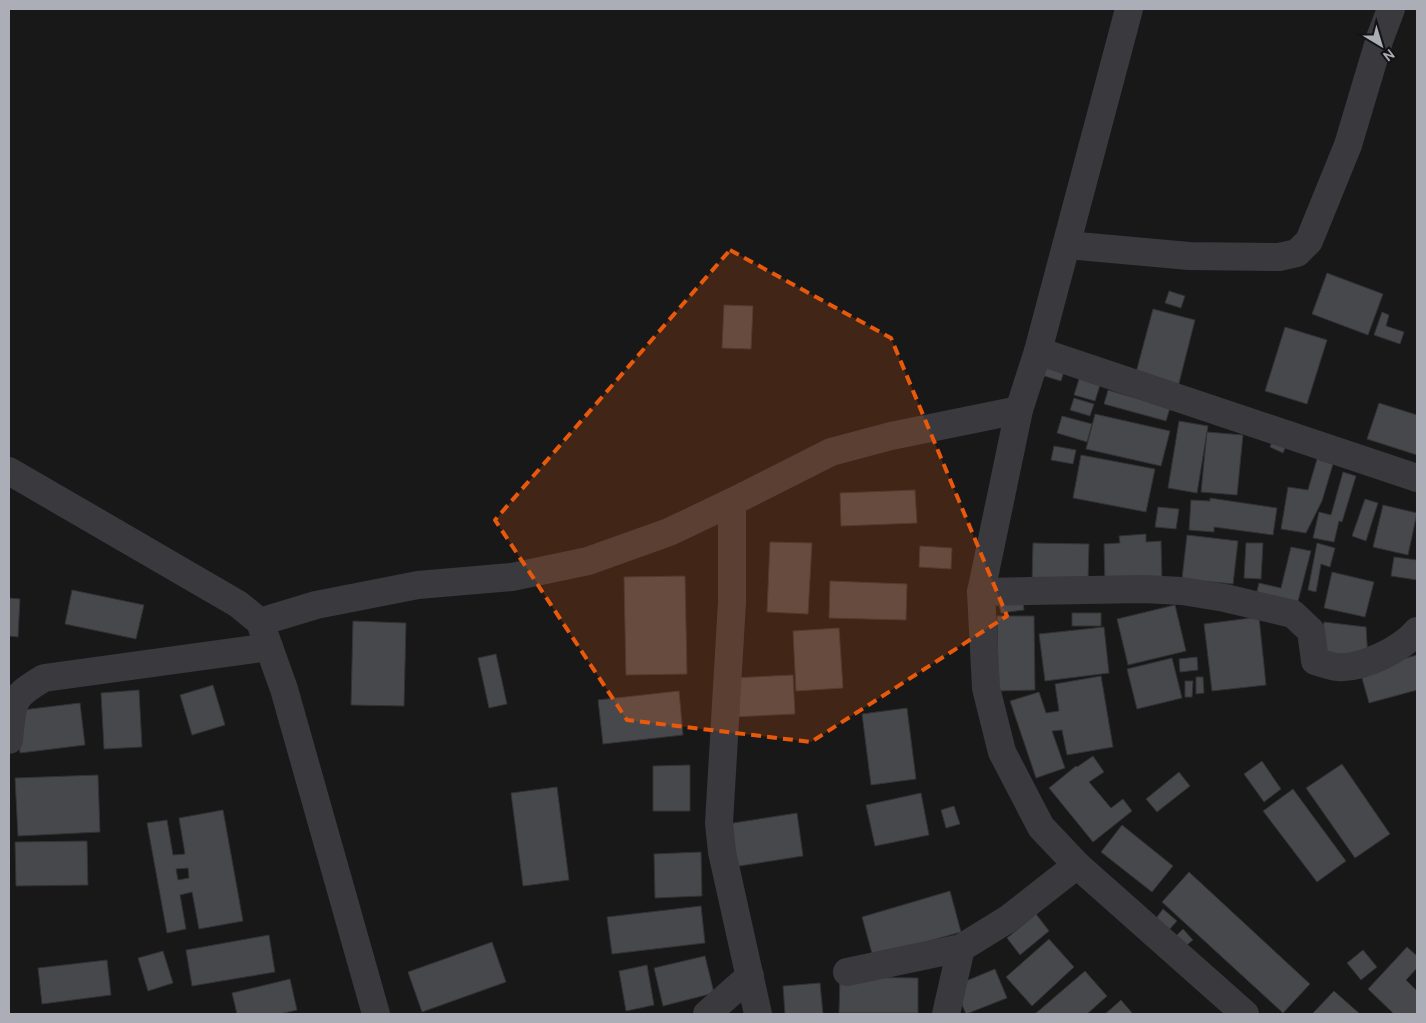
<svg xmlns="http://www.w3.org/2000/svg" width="1426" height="1023" font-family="Cabin,sans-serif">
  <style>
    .building { fill: #47484b; stroke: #323235; fill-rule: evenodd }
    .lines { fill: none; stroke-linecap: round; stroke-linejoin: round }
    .street { stroke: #39393e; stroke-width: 28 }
    .marked { fill: #e8590c; fill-opacity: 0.2; stroke: #e8590c; stroke-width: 4; stroke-dasharray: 10 6; stroke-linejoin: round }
  </style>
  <rect width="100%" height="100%" fill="#181819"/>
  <!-- building -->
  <g class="building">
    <path d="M 1327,273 L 1383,294 L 1368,335 L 1312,314 Z"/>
    <path d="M 1169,291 L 1185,296 L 1181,308 L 1165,303 Z"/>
    <path d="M 724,305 L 753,306 L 751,349 L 722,348 Z"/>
    <path d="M 1153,309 L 1195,320 L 1177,391 L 1134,380 Z"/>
    <path d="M 1382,312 L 1389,315 L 1386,326 L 1404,332 L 1400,344 L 1374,335 Z"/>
    <path d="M 1285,327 L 1327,340 L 1307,404 L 1265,391 Z"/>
    <path d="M 1045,362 L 1065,368 L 1061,381 L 1041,375 Z"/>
    <path d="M 1080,376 L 1101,382 L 1095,401 L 1074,395 Z"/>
    <path d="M 1108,390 L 1170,408 L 1166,421 L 1104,404 Z"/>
    <path d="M 1074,398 L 1094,404 L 1090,416 L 1070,410 Z"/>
    <path d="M 1379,403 L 1417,415 L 1417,455 L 1367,439 Z"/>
    <path d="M 1095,414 L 1170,431 L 1161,466 L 1086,449 Z"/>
    <path d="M 1062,416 L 1092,424 L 1087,442 L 1057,433 Z"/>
    <path d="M 1179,421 L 1208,426 L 1197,493 L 1168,488 Z"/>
    <path d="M 1207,432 L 1243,435 L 1237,495 L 1201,492 Z"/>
    <path d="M 1274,436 L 1288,441 L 1283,453 L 1270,447 Z"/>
    <path d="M 1054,446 L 1076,450 L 1073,464 L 1051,460 Z"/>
    <path d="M 1081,455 L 1155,469 L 1146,512 L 1073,498 Z"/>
    <path d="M 1317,459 L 1333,464 L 1322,501 L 1306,533 L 1281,529 L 1288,487 L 1308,490 Z"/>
    <path d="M 1343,472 L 1356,476 L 1342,522 L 1339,521 L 1334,542 L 1313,538 L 1319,512 L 1331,515 Z"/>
    <path d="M 915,490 L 917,523 L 841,526 L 840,493 Z"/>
    <path d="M 1210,498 L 1277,508 L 1273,535 L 1214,527 L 1214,532 L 1189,530 L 1191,500 L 1210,501 Z"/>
    <path d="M 1365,499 L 1378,503 L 1366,541 L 1352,536 Z"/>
    <path d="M 1383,505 L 1417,513 L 1408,555 L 1373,547 Z"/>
    <path d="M 1158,507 L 1179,509 L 1176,529 L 1155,527 Z"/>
    <path d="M 1146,534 L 1146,542 L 1161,541 L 1162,581 L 1105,584 L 1104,544 L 1120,543 L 1119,536 Z"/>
    <path d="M 1187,535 L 1238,541 L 1233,584 L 1182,579 Z"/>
    <path d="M 770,542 L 812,543 L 808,614 L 767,612 Z"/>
    <path d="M 1033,543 L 1089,544 L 1088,580 L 1032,580 Z"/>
    <path d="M 1246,543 L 1263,543 L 1261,579 L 1244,578 Z"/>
    <path d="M 1317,543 L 1335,548 L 1330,567 L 1321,564 L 1316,592 L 1308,590 Z"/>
    <path d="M 920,546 L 952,548 L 951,569 L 919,567 Z"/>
    <path d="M 1291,547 L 1311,551 L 1296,609 L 1255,599 L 1259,583 L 1281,588 Z"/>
    <path d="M 1394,557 L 1417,560 L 1417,580 L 1391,576 Z"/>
    <path d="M 1332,572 L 1374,582 L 1365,617 L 1324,608 Z"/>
    <path d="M 685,576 L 687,674 L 626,675 L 624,577 Z"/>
    <path d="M 830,581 L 907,584 L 906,620 L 829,618 Z"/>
    <path d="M 72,590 L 144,605 L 136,639 L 65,624 Z"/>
    <path d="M 9,598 L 20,599 L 18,637 L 9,636 Z"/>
    <path d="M 1023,601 L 1024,610 L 1001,613 L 999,604 Z"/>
    <path d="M 1175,605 L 1186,651 L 1128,665 L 1117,619 Z"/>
    <rect x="1072" y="613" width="29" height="13"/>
    <path d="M 997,616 L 1034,616 L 1035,690 L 998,691 Z"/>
    <path d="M 1259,617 L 1266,685 L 1212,691 L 1204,624 Z"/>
    <path d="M 353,621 L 406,623 L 404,706 L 351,705 Z"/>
    <path d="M 1324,622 L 1366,627 L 1368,659 L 1320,655 Z"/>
    <path d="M 1104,627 L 1109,673 L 1045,681 L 1039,634 Z"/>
    <path d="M 839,628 L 843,688 L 796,691 L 793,631 Z"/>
    <path d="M 496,654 L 507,704 L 489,708 L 478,658 Z"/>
    <path d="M 1417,655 L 1417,690 L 1369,703 L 1360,671 Z"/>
    <path d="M 1197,657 L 1198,670 L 1180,672 L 1179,659 Z"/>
    <path d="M 1172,658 L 1182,698 L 1137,709 L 1127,669 Z"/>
    <path d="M 793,675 L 795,714 L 734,717 L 732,678 Z"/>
    <path d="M 1101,676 L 1113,747 L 1067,755 L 1062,730 L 1052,731 L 1065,768 L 1036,778 L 1010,701 L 1039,692 L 1046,713 L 1059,711 L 1055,684 Z"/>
    <path d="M 1196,677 L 1203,677 L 1204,693 L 1196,694 Z"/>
    <path d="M 1185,681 L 1193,681 L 1192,697 L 1185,697 Z"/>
    <path d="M 213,685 L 225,725 L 192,735 L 180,695 Z"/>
    <path d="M 139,690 L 142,747 L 104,749 L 101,693 Z"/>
    <path d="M 679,691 L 683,735 L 603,744 L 598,700 Z"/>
    <path d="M 80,703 L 85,745 L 20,753 L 14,711 Z"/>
    <path d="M 907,708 L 916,779 L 871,785 L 862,714 Z"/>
    <path d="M 1093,756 L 1104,772 L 1089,782 L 1111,808 L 1123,799 L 1132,811 L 1093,842 L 1049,788 L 1076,766 L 1077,767 Z"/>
    <path d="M 1262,761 L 1281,789 L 1264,802 L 1244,774 Z"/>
    <path d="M 1342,764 L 1390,834 L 1355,858 L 1306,788 Z"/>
    <path d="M 690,765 L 690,811 L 653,811 L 653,766 Z"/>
    <path d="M 1179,772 L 1190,786 L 1157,812 L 1146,799 Z"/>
    <path d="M 98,775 L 100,832 L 18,836 L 15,778 Z"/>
    <path d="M 557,787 L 569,880 L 523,886 L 511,793 Z"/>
    <path d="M 1293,789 L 1346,861 L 1317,882 L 1263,811 Z"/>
    <path d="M 921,793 L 929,835 L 875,846 L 866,805 Z"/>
    <path d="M 954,806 L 960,824 L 946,828 L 941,810 Z"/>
    <path d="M 223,810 L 243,921 L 199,929 L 192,892 L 180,895 L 186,929 L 167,933 L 147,823 L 167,820 L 173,855 L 185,854 L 179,818 ZM 188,868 L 189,878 L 178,880 L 176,869 Z"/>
    <path d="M 797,813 L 803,856 L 733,867 L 727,824 Z"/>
    <path d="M 1122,825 L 1173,866 L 1152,892 L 1101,852 Z"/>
    <path d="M 87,841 L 88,885 L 16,886 L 15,842 Z"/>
    <path d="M 701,852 L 702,896 L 655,898 L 654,854 Z"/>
    <path d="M 1189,872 L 1310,984 L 1283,1013 L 1162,902 Z"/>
    <path d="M 950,891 L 961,932 L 873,957 L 862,917 Z"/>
    <path d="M 701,906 L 705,943 L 612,954 L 607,917 Z"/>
    <path d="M 1163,909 L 1177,921 L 1167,932 L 1154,921 Z"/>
    <path d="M 1036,914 L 1049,931 L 1020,955 L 1007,938 Z"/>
    <path d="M 1183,929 L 1193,940 L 1183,948 L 1174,938 Z"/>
    <path d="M 269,935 L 275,972 L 192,986 L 186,950 Z"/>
    <path d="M 1049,939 L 1074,967 L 1032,1006 L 1006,977 Z"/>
    <path d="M 492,942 L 506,982 L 422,1012 L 408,972 Z"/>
    <path d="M 1407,947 L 1417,956 L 1417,968 L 1406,980 L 1417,991 L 1417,1014 L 1394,1014 L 1368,989 Z"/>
    <path d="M 1363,950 L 1377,967 L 1361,980 L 1347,963 Z"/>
    <path d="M 163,951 L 173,983 L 148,991 L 138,958 Z"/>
    <path d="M 705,956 L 714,993 L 663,1006 L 654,968 Z"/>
    <path d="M 107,960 L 111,995 L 42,1004 L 38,968 Z"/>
    <path d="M 647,965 L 654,1005 L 626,1011 L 619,971 Z"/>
    <path d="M 995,969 L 1007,998 L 966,1014 L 954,986 Z"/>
    <path d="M 1085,971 L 1107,996 L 1087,1014 L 1035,1014 Z"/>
    <path d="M 840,977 L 918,978 L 918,1013 L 839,1013 Z"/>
    <path d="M 290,979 L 297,1010 L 280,1014 L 237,1014 L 232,993 Z"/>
    <path d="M 820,983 L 823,1014 L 785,1014 L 783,986 Z"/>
    <path d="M 1334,991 L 1360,1014 L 1312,1014 Z"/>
    <path d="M 1121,1000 L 1133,1014 L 1105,1014 Z"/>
  </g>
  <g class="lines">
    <!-- street -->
    <g class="street">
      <path d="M 1129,9 L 1038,351 L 1019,410 L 981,592 L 986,688 L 1002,752 L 1041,827 L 1077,865 L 1245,1014"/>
      <path d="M 1067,245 L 1189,256 L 1279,257 L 1297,253 L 1309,241 L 1348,145 L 1380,38 L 1391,9"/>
      <path d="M 1038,351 L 1417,478"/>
      <path d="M 9,471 L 238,604 L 260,622 L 284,689 L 376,1014"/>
      <path d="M 732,502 L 732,602 L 719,823 L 722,852 L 758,1014"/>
      <path d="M 981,592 L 1144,589 L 1182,591 L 1225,598 L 1293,614 L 1311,631 L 1315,661 C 1322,663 1331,667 1338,667 C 1362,669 1402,649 1417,631"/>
      <path d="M 260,622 L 316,605 L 418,585 L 512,577 L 588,561 L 669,532 L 732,502 L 831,452 L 891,436 L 1019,410"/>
      <path d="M 9,740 C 13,702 10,698 44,678 L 269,647"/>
      <path d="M 847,972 L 961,948 L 1008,919 L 1077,865"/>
      <path d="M 707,1014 L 750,976"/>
      <path d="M 946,1014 L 961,948"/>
    </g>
  </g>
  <!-- marked area -->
  <path class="marked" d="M 730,250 L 891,338 L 1007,616 L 811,742 L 627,720 L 495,520 Z"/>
  <!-- border -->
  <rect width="1426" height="1023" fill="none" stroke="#abaeb7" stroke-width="20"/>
  <!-- north arrow -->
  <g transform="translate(1381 45) rotate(142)" stroke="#131314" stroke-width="4" paint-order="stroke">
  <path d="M0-4L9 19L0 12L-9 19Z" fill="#abaeb7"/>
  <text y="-8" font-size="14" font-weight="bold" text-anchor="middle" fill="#abaeb7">N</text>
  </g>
</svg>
